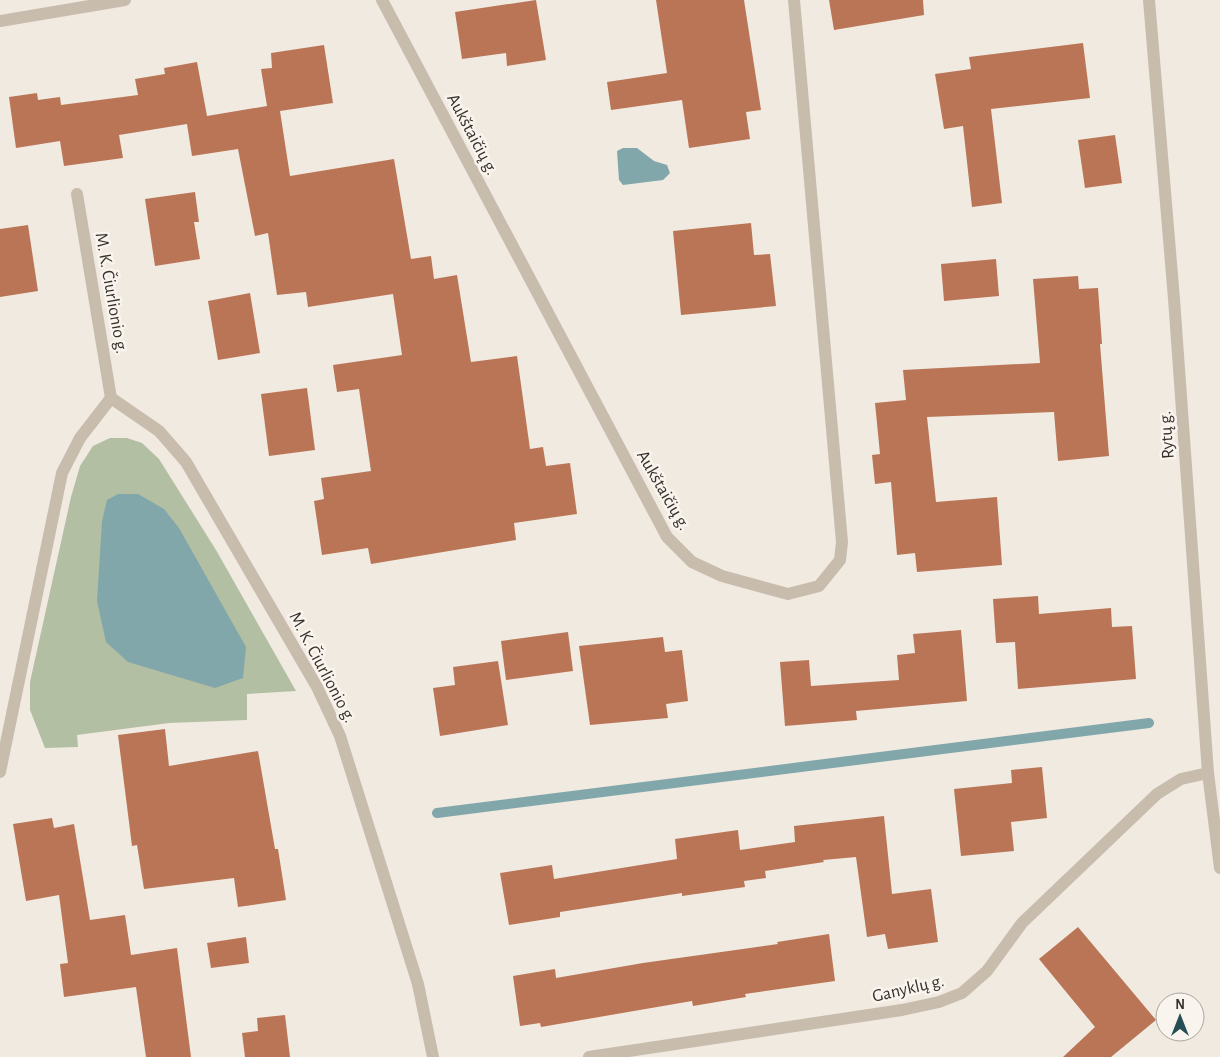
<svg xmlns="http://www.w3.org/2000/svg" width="1220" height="1057" font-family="'Alegreya Sans',sans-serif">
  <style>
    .green { fill: #b3bfa2 }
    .water { fill: #82a7ab }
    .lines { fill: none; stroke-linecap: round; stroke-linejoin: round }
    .stream { stroke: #82a7ab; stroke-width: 10 }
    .building { fill: #ba7556 }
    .street { stroke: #c8bcad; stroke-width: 12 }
    .labels { text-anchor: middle; stroke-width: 5; stroke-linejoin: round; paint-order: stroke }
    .street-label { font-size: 18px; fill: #37302b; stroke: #f9f4ed }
  </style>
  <rect width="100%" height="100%" fill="#f1eae1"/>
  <!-- green -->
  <path class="green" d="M 110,438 L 127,438 L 142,443 L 159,459 L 216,550 L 296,691 L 247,694 L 247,720 L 169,723 L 77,735 L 78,747 L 45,748 L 30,710 L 30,682 L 71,497 L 80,466 L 93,446 Z"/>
  <!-- water -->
  <g class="water">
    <path d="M 623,148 L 637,148 L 654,161 L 667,165 L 670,173 L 663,180 L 623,185 L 619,180 L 617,151 Z"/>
    <path d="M 118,494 L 138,494 L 164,509 L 179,528 L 246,647 L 243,678 L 215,688 L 128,662 L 106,642 L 97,601 L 102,521 L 107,500 Z"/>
  </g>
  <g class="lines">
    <!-- stream -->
    <path class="stream" d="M 437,813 L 1149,723"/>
  </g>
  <!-- building -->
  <g class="building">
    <path d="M 536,0 L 546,60 L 507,66 L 506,53 L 462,59 L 455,12 Z"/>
    <path d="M 656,0 L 744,0 L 761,110 L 746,112 L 750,139 L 689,148 L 682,100 L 611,110 L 607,82 L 667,73 Z"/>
    <path d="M 829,0 L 923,0 L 924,15 L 834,30 Z"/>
    <path d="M 1083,43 L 1090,98 L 991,109 L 1002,203 L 972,207 L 963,126 L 944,129 L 935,74 L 971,69 L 969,57 Z"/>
    <path d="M 324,45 L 333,103 L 280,111 L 290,176 L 394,159 L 411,259 L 431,256 L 434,279 L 457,275 L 471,362 L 517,356 L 530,449 L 543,447 L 546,466 L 570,463 L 577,514 L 514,523 L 516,540 L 455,550 L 371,564 L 368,548 L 322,555 L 314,501 L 324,499 L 321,478 L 371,471 L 359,389 L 337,392 L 333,365 L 402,355 L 393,294 L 308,307 L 306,292 L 277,295 L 268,233 L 255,236 L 238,149 L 192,156 L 187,124 L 119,135 L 123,158 L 64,166 L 60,141 L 16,148 L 9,97 L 37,93 L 38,100 L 60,97 L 61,105 L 138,95 L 135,79 L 165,74 L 164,68 L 197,62 L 207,116 L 267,106 L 261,69 L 272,68 L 271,53 Z"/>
    <path d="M 1115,135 L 1122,183 L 1085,188 L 1078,140 Z"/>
    <path d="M 195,192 L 199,222 L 194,222 L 200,259 L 155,266 L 145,199 Z"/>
    <path d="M 751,223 L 754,255 L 770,254 L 776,306 L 681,315 L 673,231 Z"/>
    <path d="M 28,225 L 38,291 L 0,297 L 0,229 Z"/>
    <path d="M 996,259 L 999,296 L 944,301 L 941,264 Z"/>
    <path d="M 1078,276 L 1079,289 L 1098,288 L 1102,344 L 1100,344 L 1109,456 L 1058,461 L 1054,412 L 927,417 L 936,502 L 997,497 L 1002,565 L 917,572 L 915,553 L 897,555 L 891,482 L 875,484 L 872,455 L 880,454 L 875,403 L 906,400 L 903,370 L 1040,363 L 1033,279 Z"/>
    <path d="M 250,293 L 260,353 L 218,360 L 208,301 Z"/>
    <path d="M 307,388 L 315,450 L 269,456 L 261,394 Z"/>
    <path d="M 1038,596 L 1039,614 L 1111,608 L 1112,627 L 1132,626 L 1136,679 L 1018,689 L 1015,642 L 996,643 L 993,599 Z"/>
    <path d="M 961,630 L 967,701 L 856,711 L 857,720 L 785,726 L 780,662 L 809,660 L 811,686 L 899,680 L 897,655 L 915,653 L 913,634 Z"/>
    <path d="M 568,632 L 573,671 L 506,680 L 501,641 Z"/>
    <path d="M 663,637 L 665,652 L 682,650 L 688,701 L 666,704 L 668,718 L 590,725 L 579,646 Z"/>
    <path d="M 498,661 L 508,725 L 440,736 L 433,688 L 455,685 L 453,667 Z"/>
    <path d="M 165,729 L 169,766 L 258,751 L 275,849 L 278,849 L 286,900 L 238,907 L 234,878 L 144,889 L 137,845 L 132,846 L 118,735 Z"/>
    <path d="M 1042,767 L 1047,818 L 1011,822 L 1014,851 L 961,856 L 954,789 L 1012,783 L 1011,770 Z"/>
    <path d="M 884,816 L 892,894 L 931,889 L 938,942 L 888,949 L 885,934 L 867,937 L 856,857 L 823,860 L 824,862 L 765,871 L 766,878 L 744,881 L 745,887 L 682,896 L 682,893 L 560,912 L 560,917 L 509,925 L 500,873 L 552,865 L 554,879 L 677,859 L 675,839 L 738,830 L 740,850 L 795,842 L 794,826 Z"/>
    <path d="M 52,818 L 54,828 L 74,824 L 90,920 L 125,915 L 131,955 L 177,948 L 191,1057 L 146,1057 L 136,987 L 64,997 L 60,964 L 68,963 L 59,895 L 26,901 L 13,824 Z"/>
    <path d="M 1078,927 L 1156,1020 L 1111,1057 L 1063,1057 L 1095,1027 L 1039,959 Z"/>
    <path d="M 829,934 L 835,981 L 745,994 L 746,997 L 693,1006 L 692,1001 L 541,1027 L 540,1023 L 520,1026 L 513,976 L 555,969 L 556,978 L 643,963 L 778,944 L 777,942 Z"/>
    <path d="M 246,937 L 249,963 L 211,968 L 207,943 Z"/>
    <path d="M 285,1015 L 290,1057 L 245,1057 L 242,1033 L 258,1031 L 257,1018 Z"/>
  </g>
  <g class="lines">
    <!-- street -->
    <g class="street">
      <path d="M 382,0 L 667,537 L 692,562 L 722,576 L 788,594 L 819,586 L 840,560 L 842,542 L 794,0"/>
      <path d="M 1149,0 L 1174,299 L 1208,773 L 1220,868"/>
      <path d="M 0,21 L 125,0"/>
      <path d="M 77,194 L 111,398 L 159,431 L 186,462 L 317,687 L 340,736 L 418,984 L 433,1057"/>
      <path d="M 0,772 L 62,473 L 80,438 L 111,398"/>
      <path d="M 589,1057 L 902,1010 L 939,1002 L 962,993 L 987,971 L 1022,923 L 1157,794 L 1181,779 L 1208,773"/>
    </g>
  </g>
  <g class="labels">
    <!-- street labels -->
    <g class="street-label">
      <text transform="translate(473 134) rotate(62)" y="6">Aukštaičių g.</text>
      <text transform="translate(112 293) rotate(80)" y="6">M. K. Čiurlionio g.</text>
      <text transform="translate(1166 435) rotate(-94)" y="6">Rytų g.</text>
      <text transform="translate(664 490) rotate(60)" y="6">Aukštaičių g.</text>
      <text transform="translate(323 667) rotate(62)" y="6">M. K. Čiurlionio g.</text>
      <text transform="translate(908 988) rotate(-13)" y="6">Ganyklų g.</text>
    </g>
  </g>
  <!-- north arrow -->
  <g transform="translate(1180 1017)"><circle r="24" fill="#f9f4ed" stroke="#aba69f"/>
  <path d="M0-4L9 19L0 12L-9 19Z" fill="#254e55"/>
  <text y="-8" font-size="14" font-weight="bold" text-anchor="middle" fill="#37302b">N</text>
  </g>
</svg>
